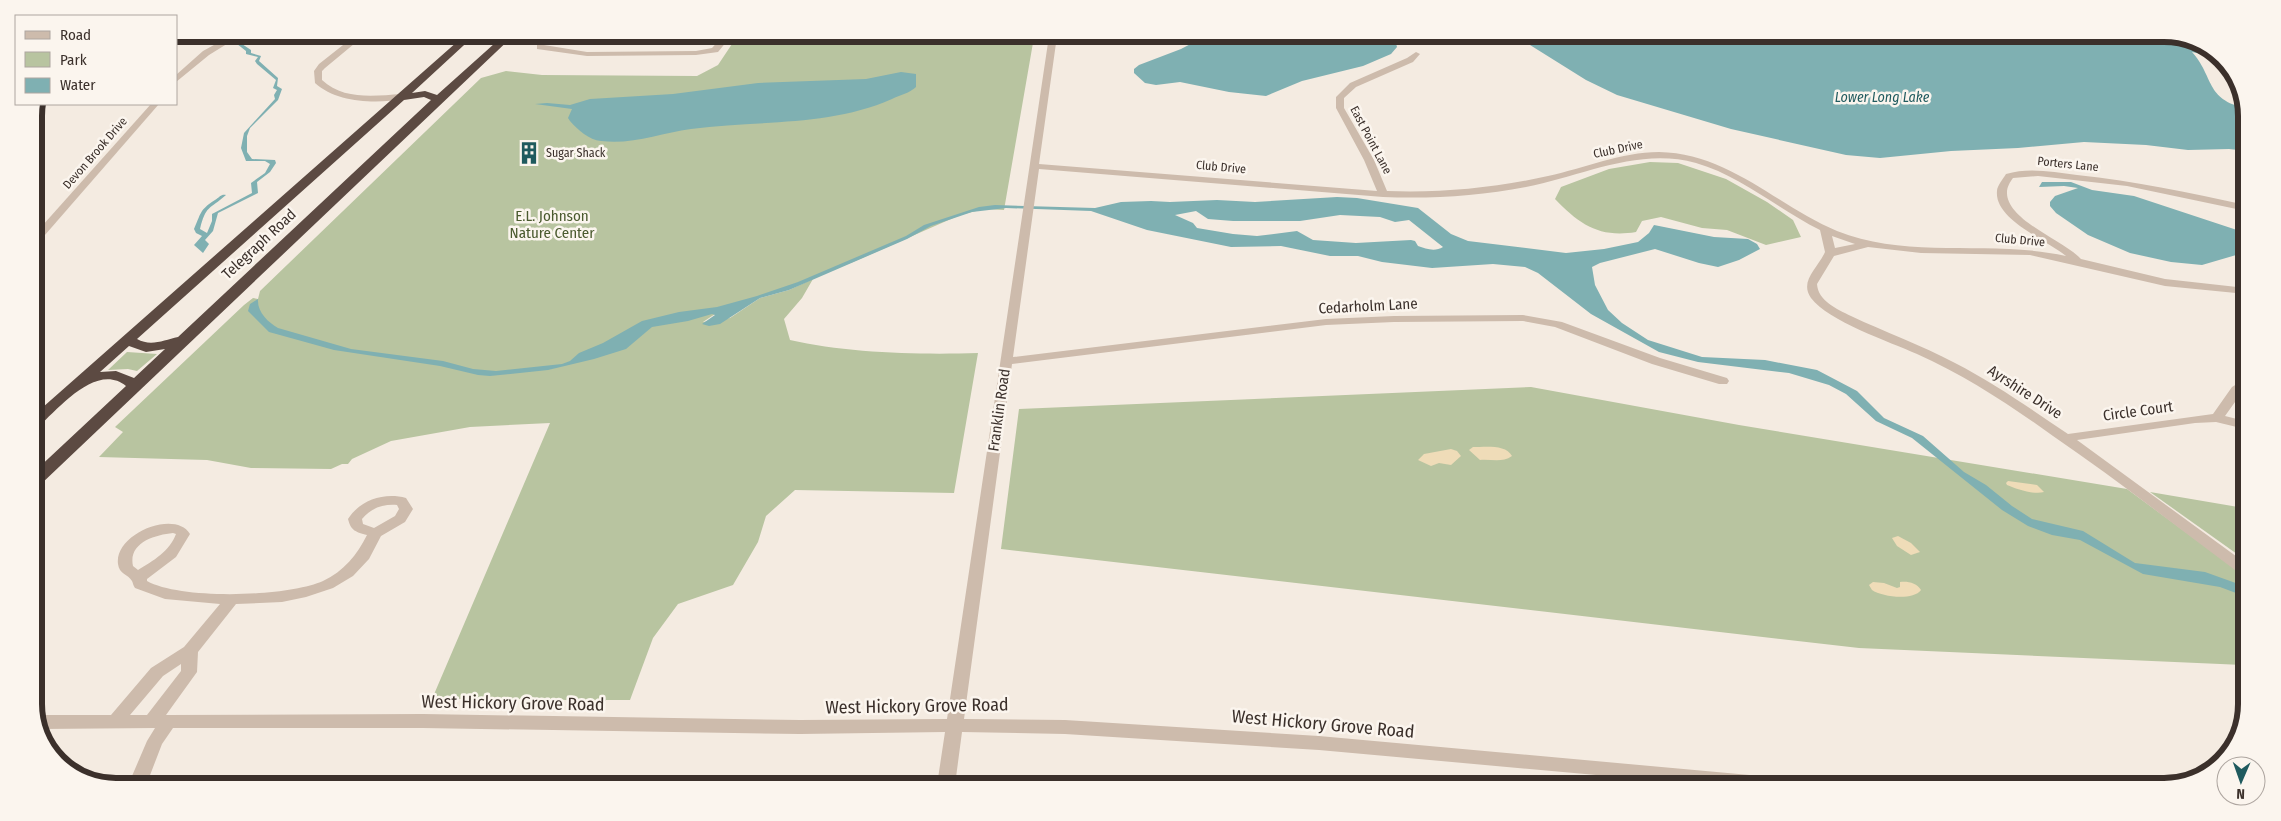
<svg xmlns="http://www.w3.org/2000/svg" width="2281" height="821" font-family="'Fira Sans Condensed',sans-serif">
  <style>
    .green { fill: #b8c4a0 }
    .sand { fill: #efdcb8 }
    .water { fill: #7fb0b2; fill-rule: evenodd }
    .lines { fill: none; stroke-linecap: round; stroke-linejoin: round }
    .minor { fill: #cdbbac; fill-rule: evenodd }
    .highway { fill: #5c4a42; fill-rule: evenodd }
    .labels { text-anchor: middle; stroke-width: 5; stroke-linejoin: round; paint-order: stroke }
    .far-street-label { font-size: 12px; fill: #3b302b; stroke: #fbf5ee }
    .far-poi-label { font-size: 12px; fill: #3b302b; stroke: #fbf5ee; text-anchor: start }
    .far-water-label { font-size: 14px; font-style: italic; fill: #1f5a5e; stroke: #fbf5ee }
    .park-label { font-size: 15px; fill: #4a5a2e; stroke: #fbf5ee }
    .street-label { font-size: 15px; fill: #3b302b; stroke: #fbf5ee }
    .near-street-label { font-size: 18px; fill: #3b302b; stroke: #fbf5ee }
    .rim { fill: none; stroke: #3b302b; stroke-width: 6 }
  </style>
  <rect width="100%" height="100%" fill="#f4ebe1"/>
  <!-- green -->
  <g class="green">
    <path d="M 738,35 L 1034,37 L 1004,210 L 984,209 L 960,215 L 853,262 L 715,314 L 703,322 L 730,318 L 760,298 L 789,290 L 813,279 L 802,298 L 784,319 L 790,340 C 846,353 920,355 978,353 L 954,493 L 795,490 L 766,516 L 758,542 L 733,585 L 678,604 L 653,638 L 630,700 L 606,700 L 602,705 L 558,699 L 432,699 L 550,423 L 470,427 L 391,441 L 352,459 L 348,464 L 342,464 L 331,469 L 251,468 L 207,460 L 99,457 L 123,432 L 115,427 L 244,305 L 253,298 L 258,299 L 260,291 L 481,78 L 506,71 L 542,75 L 697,76 L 718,65 Z"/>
    <path d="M 1650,162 L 1678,163 L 1726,179 L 1767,202 L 1793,220 L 1801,237 L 1766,245 L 1727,230 L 1702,228 L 1661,217 L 1642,221 L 1636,232 C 1600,238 1580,225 1555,199 L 1561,187 L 1609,169 Z"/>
    <path d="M 127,352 L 157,354 L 137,371 L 128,369 L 108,370 Z"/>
    <path d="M 1531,387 L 1739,425 L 2127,489 L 2244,575 L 2243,665 L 1859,648 L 1001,549 L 1019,409 Z"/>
    <path d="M 2150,492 L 2244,508 L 2244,559 Z"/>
  </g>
  <!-- sand -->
  <g class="sand">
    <path d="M 1473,447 C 1485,447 1506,444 1512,456 C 1502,463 1492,459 1480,460 L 1469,450 Z"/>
    <path d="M 1451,449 L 1457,451 L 1461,456 L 1451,465 L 1439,463 L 1431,466 L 1418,460 L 1424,454 Z"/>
    <path d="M 2008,481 L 2037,485 L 2044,492 C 2034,495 2016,489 2007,485 L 2006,483 Z"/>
    <path d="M 1898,536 L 1911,543 L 1920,552 L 1911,555 L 1897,546 L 1892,538 Z"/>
    <path d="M 1873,582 L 1884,583 L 1897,588 L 1900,587 L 1900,582 C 1908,581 1917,583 1921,590 C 1913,601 1882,597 1872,590 L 1869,585 Z"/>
  </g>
  <!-- water -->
  <g class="water">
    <path d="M 1235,36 L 1394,36 L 1397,47 L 1391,54 L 1363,66 L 1302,81 L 1266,96 L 1229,92 L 1180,82 L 1156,85 L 1145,83 L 1134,73 L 1134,69 L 1139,65 L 1181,49 L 1200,39 Z"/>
    <path d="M 238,37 L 243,39 L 242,44 L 251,50 L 251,53 L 261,56 L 259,61 L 278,78 L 277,86 L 282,89 L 278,100 L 250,128 L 247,136 L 247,152 L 252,159 L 275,160 L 276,163 L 270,172 L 257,182 L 258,193 L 218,213 L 213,231 L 205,240 L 209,244 L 203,253 L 194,245 L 202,236 L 196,233 L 194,229 C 201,214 199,210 215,200 C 220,197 221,194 226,195 C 209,210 206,205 200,229 L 207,233 L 212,221 L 212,214 L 252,193 L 251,183 L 265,173 L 270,164 L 265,161 L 246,161 L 241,148 L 244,133 L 275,99 L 274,95 L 277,90 L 273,88 L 276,80 L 257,64 L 255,61 L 258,57 L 246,54 L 246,51 L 232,40 Z"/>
    <path d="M 1517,37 L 2191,38 L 2219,58 L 2192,52 C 2214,76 2205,100 2246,108 L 2247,151 L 2229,149 L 2188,150 L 2146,145 L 2084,142 L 2018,148 L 1951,151 L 1880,158 L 1846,155 L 1731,129 L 1617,95 L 1586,80 Z"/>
    <path d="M 901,72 L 916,74 L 916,87 C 910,93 900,95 892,99 C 829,127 758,120 691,129 C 661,133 632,145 601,141 C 589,140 578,130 570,121 L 568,118 L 572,109 L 535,104 L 547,103 L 570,105 L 590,99 L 673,94 L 758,83 L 866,79 Z"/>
    <path d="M 2042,182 L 2071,182 L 2092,190 L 2134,196 L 2246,233 L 2246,240 L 2241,244 L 2243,253 L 2202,265 L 2171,262 L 2130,253 L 2088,235 L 2056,213 L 2050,206 L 2050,202 L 2055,196 L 2078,188 L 2064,186 L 2039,187 Z"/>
    <path d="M 1337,197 L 1357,198 L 1418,208 L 1451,234 L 1468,241 L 1566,253 L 1604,249 L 1638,242 L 1649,233 L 1654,225 L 1714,237 L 1748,239 L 1757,244 L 1760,249 L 1739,260 L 1718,267 L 1699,263 L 1655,249 L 1600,263 L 1592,267 L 1595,285 L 1608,310 L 1622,323 L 1648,340 L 1702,357 L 1765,360 L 1817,370 L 1857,391 L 1884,418 L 1923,436 L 1964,472 L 1986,485 L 2012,506 L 2032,519 L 2083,531 L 2135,563 L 2205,572 L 2244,586 L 2244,596 L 2220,587 L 2143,574 L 2080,540 L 2052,535 L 2028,526 L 2002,510 L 1912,438 L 1876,421 L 1846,394 L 1829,385 L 1789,373 L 1698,362 L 1659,352 L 1591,314 L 1538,273 L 1525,267 L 1493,264 L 1432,268 L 1382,262 L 1358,256 L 1330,256 L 1281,246 L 1231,247 L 1147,230 L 1091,211 L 1006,208 L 972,212 L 931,226 L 907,239 L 789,290 L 760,298 L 720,324 L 709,326 L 702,324 L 715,315 L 712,314 L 688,321 L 652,327 L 626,349 L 594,359 L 548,370 L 490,376 L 478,375 L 440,366 L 334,350 L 269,332 L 248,311 L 250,304 L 258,299 C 257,312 268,322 278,328 L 351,349 L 443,361 L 473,369 L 496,371 L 562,364 L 570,361 L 579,353 L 603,343 L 642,321 L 679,312 L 717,307 L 757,296 L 798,282 L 906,236 L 924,225 L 979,207 L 995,205 L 1095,208 L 1121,202 L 1151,201 L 1170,202 L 1217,200 L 1255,202 ZM 1196,211 L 1208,219 L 1233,221 L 1300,221 L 1340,215 L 1380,217 L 1395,222 L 1409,220 L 1443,247 C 1435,252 1426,249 1418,246 L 1415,241 L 1411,240 L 1356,243 L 1313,240 L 1297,231 L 1257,236 L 1233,234 L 1197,228 L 1193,223 L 1175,215 Z"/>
  </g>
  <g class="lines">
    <!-- minor -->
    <g class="minor">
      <path d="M 234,34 L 243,34 L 209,55 L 176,82 L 176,75 L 203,51 Z"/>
      <path d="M 357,34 L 366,34 L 325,68 L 322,71 L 322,80 C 343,100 374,96 401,94 L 404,95 L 404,99 C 376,104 337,103 315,83 L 314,71 L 319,64 Z"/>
      <path d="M 547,35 L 555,35 L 544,45 L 587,52 L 696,51 L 712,48 L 724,35 L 732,35 L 718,52 L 696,55 L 587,56 L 537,49 L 537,44 Z"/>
      <path d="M 1049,36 L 1057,36 L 1039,164 L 1377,191 L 1364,160 L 1336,108 L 1336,97 L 1350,83 L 1407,58 L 1416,52 L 1420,54 L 1413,62 L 1356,87 L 1344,98 L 1344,108 L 1374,160 L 1387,191 C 1441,193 1495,188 1548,176 C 1585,168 1621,152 1659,152 C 1729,153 1777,206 1837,231 C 1910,260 1990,239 2066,256 C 2047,240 1994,220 1997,191 C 1997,186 2003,179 2006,174 C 2029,167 2053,172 2077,175 C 2135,181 2190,193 2246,205 L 2246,211 L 2127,186 L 2038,176 L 2013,178 C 2010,182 2007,187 2007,192 C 2006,220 2063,240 2081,259 L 2165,279 L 2246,288 L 2246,294 L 2165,286 L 2030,255 L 1921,253 L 1868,247 L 1834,256 L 1817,284 C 1818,301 1837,309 1851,316 C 1885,332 1921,345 1955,363 C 1994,383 2031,409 2068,434 L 2213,414 L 2232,387 L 2245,379 L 2245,388 L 2225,416 L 2245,421 L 2245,429 L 2216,422 L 2195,423 L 2077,440 L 2244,562 L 2244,574 L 2239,573 C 2177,527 2116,479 2053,436 C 2010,405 1966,376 1917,354 C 1890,342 1828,321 1811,298 C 1799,281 1818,268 1825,252 L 1820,230 C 1778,209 1741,176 1696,163 C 1638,147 1583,176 1526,187 C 1479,196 1431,199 1383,197 L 1039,169 L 1013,357 L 1326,319 L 1394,316 L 1523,315 L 1562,322 L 1660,358 L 1727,378 L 1729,381 L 1727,384 L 1719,384 L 1652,364 L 1555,327 L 1523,321 L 1394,322 L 1326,325 L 1012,364 L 964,719 L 1065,720 L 1319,736 L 1794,779 L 1800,781 L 1802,786 L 1718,786 L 1319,750 L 1065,734 L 962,732 L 955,785 L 937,785 L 945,732 L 800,734 L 423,728 L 173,728 L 162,744 L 147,783 L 129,783 L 147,741 L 155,728 L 41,729 L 36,716 L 38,715 L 111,715 L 151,668 L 184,647 L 220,604 L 165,599 L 135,588 C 133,585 133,583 132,581 C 128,574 119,574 118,564 C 114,534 175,509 190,534 L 176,557 L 147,579 L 147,581 C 181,600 287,597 323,581 C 344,571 357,555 367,535 C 356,532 351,531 348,519 C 360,500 384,492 406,498 L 413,509 L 405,522 L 381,536 L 369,559 L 353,576 L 333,588 L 306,597 L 282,602 L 236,604 L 198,652 L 197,672 L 166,715 L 423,714 L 800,720 L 947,719 ZM 1832,236 L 1852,243 L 1855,244 L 1835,248 ZM 397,505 L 399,509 L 395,516 L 374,528 L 363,524 L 362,519 C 371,508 383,504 397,505 ZM 173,533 L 176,534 C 170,551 153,561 138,570 L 133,566 C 128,543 154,535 173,533 ZM 181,664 L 181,671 L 147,715 L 130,715 L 163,676 Z"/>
      <path d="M 151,104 L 159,104 L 38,243 L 34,244 L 34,235 Z"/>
    </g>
    <!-- highway -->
    <path class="highway" d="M 466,34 L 476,34 L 412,93 L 425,91 L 437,95 L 504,35 L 514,35 L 40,485 L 34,486 L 34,472 L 126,386 C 97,362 59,408 39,426 L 34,428 L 34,415 ZM 424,97 L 431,100 L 178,337 C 164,340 151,347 137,339 L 404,100 ZM 129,346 L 146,352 L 165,349 L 134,378 L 116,371 L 100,372 Z"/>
  </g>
  <!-- icons -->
  <defs>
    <symbol id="building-bare" viewBox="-9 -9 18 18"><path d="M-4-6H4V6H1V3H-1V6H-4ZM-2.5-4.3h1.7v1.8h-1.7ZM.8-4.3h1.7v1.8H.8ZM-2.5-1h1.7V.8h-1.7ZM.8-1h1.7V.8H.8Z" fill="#1f5a5e" stroke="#fbf5ee" stroke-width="2.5" paint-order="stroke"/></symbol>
  </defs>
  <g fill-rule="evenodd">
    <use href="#building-bare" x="513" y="137" width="32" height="32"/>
  </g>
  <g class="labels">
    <!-- far-street labels -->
    <g class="far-street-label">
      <text transform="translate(1371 140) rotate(62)" y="4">East Point Lane</text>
      <text transform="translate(1618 149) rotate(-12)" y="4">Club Drive</text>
      <text transform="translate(95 153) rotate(-49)" y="4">Devon Brook Drive</text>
      <text transform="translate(2068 164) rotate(6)" y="4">Porters Lane</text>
      <text transform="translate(1221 167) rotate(5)" y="4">Club Drive</text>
      <text transform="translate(2020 240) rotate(5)" y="4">Club Drive</text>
    </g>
    <!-- far-poi labels -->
    <g class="far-poi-label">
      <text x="546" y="157">Sugar Shack</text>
    </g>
    <!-- far-water labels -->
    <g class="far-water-label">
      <text x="1882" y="102">Lower Long Lake</text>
    </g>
    <!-- park labels -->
    <g class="park-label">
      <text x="552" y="221">E.L. Johnson<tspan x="552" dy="17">Nature Center</tspan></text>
    </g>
    <!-- street labels -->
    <g class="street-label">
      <text transform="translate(259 244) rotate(-43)" y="5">Telegraph Road</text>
      <text transform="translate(1368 306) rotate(-3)" y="5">Cedarholm Lane</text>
      <text transform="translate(2025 392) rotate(33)" y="5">Ayrshire Drive</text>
      <text transform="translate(999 410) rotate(-82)" y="5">Franklin Road</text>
      <text transform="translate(2138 411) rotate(-8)" y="5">Circle Court</text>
    </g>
    <!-- near-street labels -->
    <g class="near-street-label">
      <text transform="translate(513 703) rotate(1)" y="6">West Hickory Grove Road</text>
      <text transform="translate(917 706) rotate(-1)" y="6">West Hickory Grove Road</text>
      <text transform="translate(1323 724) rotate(5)" y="6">West Hickory Grove Road</text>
    </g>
  </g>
  <!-- crop -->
  <path d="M0 0H2281V821H0ZM116 42H2164A74 74 0 0 1 2238 116V704A74 74 0 0 1 2164 778H116A74 74 0 0 1 42 704V116A74 74 0 0 1 116 42Z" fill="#fbf5ee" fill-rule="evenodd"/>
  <path class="rim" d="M116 42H2164A74 74 0 0 1 2238 116V704A74 74 0 0 1 2164 778H116A74 74 0 0 1 42 704V116A74 74 0 0 1 116 42Z"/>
  <!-- legend -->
  <rect x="15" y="15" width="162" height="90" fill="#fbf5ee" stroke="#aea6a0"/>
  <rect x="25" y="31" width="25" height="8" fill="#cdbbac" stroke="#aea6a0"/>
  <text x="60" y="40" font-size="15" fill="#3b302b">Road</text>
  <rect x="25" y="52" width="25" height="15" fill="#b8c4a0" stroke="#aea6a0"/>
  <text x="60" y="65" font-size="15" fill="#3b302b">Park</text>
  <rect x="25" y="78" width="25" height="15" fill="#7fb0b2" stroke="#aea6a0"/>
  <text x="60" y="90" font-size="15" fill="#3b302b">Water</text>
  <!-- north arrow -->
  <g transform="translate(2241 781) rotate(182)"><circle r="24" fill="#fbf5ee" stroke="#aea6a0"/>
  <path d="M0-4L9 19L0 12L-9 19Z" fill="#1f5a5e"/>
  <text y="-8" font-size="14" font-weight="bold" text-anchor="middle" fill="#3b302b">N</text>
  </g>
</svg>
